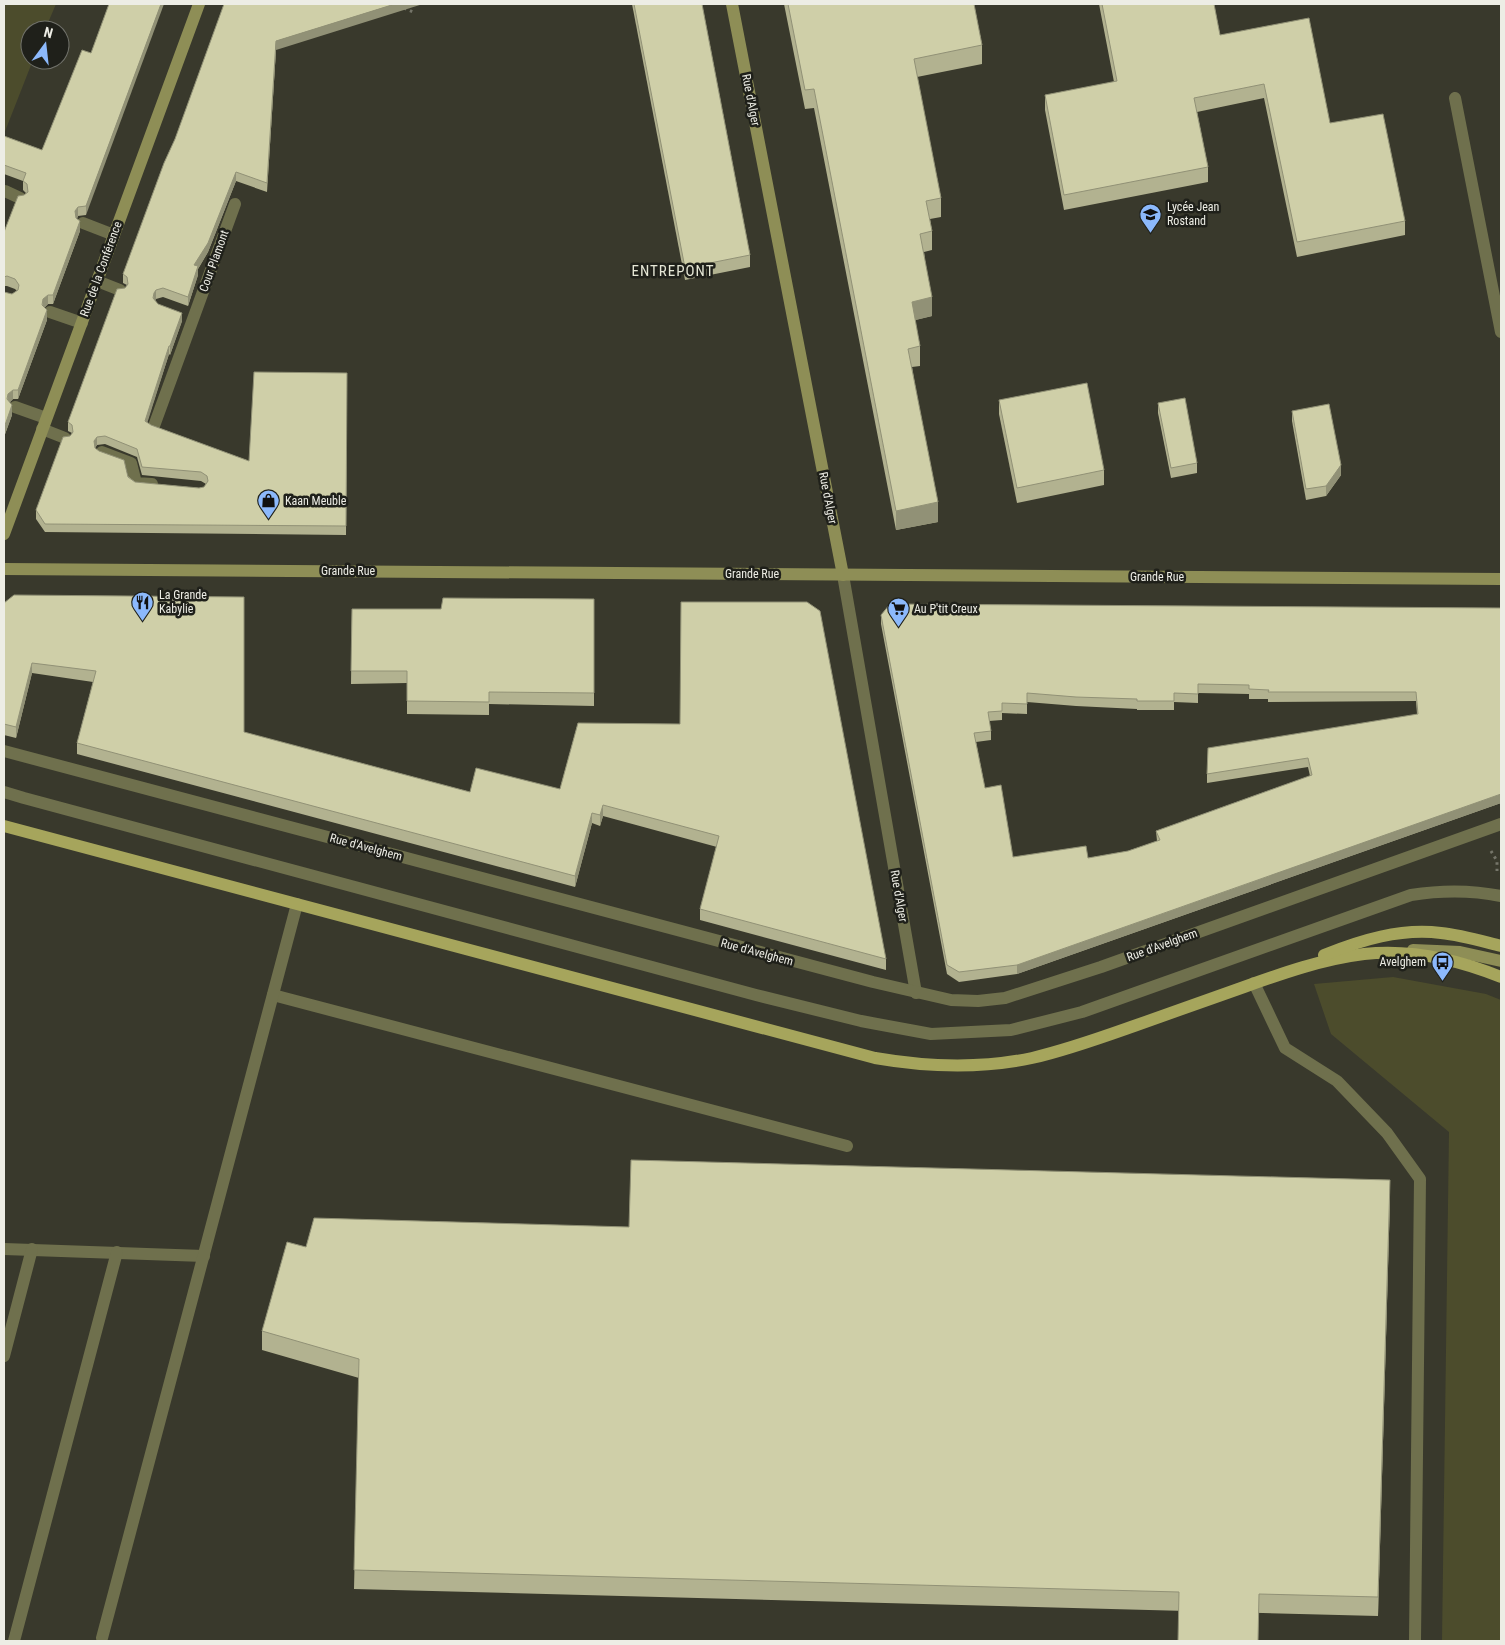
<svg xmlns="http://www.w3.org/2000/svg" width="1505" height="1645" font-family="'Roboto Condensed',sans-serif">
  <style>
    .green { fill: #4c4c2c }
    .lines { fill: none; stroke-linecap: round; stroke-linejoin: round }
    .path { stroke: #757569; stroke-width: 3; stroke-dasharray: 2.5 4; stroke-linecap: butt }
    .lane { stroke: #6f704d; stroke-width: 12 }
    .street { stroke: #6f704d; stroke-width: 12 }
    .secondary { stroke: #8e8e56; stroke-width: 12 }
    .primary { stroke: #a6a55c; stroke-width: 12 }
    .wall { fill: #b2b290; fill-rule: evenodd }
    .shaded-wall { fill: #919176 }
    .building { fill: #cfcfa8; stroke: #919176; fill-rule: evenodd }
    .labels { text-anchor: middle; stroke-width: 5; stroke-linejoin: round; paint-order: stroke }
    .street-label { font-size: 12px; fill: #edede5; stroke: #1f201a }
    .poi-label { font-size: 12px; fill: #edede5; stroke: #1f201a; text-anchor: start }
    .quarter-label { font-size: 15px; letter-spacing: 1px; fill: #e5e6d5; stroke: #1f201a }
  </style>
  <rect width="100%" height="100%" fill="#39392c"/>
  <!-- green -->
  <g class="green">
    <path d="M 4,4 L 56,4 L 45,30 L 30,30 L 30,60 L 33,60 L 4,134 Z"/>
    <path d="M 1393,977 L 1486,994 L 1501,1000 L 1501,1641 L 1442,1641 L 1449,1132 L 1331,1034 L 1314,984 Z"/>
  </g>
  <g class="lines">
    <!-- path -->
    <g class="path">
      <path d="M 404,8 L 413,12"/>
      <path d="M 1491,851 L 1497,861 L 1497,871"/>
    </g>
    <!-- lane -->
    <g class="lane">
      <path d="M 1455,98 L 1501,332"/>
      <path d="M 5,191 L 20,198"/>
      <path d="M 83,223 L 114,235"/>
      <path d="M 97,281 L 120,290"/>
      <path d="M 50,312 L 82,323"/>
      <path d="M 15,407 L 46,418"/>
      <path d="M 154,426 L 235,204"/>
      <path d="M 42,429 L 65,438"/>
      <path d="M 102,452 L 131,463 L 136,483 L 152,484"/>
      <path d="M 4,792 L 24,798 L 756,995 L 861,1021 L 931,1034 L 1011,1030 L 1082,1012 L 1411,895 C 1442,890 1471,890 1501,896"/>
      <path d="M 1254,983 L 1285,1048 L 1337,1081 L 1387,1133 L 1420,1179 L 1415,1641"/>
      <path d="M 273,995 L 847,1146"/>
      <path d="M 4,1249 L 204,1256"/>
      <path d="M 4,1356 L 32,1249"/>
      <path d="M 102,1638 L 297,904"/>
      <path d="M 14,1641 L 117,1252"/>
    </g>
    <!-- street -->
    <g class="street">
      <path d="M 843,575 L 916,993"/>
      <path d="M 4,751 L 873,982 L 951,1000 L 978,1001 L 1005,998 L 1101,967 L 1501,824"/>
    </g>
    <!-- secondary -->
    <g class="secondary">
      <path d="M 732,4 L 843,575"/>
      <path d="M 4,534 L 199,4"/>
      <path d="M 4,569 L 1501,579"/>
      <path d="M 1413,950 L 1460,952 L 1501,961"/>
    </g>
    <!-- primary -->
    <g class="primary">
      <path d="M 4,826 L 875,1058 C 927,1067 980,1069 1032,1058 C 1067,1050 1100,1038 1134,1026 C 1170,1013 1207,1000 1244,987 C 1283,973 1323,959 1364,954 C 1410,949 1459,960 1501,977"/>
      <path d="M 1324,955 C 1361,940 1400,928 1441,933 C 1461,935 1481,941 1501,946"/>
    </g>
  </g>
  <!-- wall -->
  <g class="wall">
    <path d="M 632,4 L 702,4 L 750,255 L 750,267 L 685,280 Z"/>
    <path d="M 784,4 L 974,4 L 982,45 L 982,64 L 917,77 L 941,198 L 941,217 L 930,219 L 932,231 L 932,250 L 924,252 L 932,316 L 915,320 L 920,346 L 920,366 L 912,367 L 938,522 L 896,530 L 814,108 L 805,109 Z"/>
    <path d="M 1099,4 L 1214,4 L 1220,35 L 1330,123 L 1405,221 L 1405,235 L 1297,257 L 1264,98 L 1197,112 L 1208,167 L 1208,182 L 1064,210 L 1045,110 L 1045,95 L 1114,82 Z"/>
    <path d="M 276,50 L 267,192 L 236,181 L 208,252 L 198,269 L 198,275 L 188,306 L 163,297 L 156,299 L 155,300 L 158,304 L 182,321 L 170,355 L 169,354 L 147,422 L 151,425 L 249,461 L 347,373 L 346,535 L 45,532 L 36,519 L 36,510 L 72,433 L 68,431 L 68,422 L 125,288 L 127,285 L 123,283 L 123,274 ZM 105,444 L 137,457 L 142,475 L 201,481 L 206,484 L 204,487 L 199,488 L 135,482 L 95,448 L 97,445 Z"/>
    <path d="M 91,53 L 86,215 L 78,216 L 77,219 L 80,231 L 53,304 L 48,304 L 45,307 L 47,320 L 18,399 L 13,399 L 10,402 L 12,415 L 4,437 L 12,294 L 17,291 L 15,289 L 7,286 L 4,286 L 4,232 L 26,193 L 23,190 L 23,181 L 4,174 L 4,136 L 42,150 Z"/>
    <path d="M 999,400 L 1104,470 L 1104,485 L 1017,503 L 999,414 Z"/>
    <path d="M 1158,403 L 1197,463 L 1197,473 L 1171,478 L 1158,413 Z"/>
    <path d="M 1292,411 L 1341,475 L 1326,496 L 1306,500 L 1292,421 Z"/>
    <path d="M 594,599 L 594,706 L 489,704 L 489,715 L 407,714 L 407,683 L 351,684 L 352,609 L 441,609 Z"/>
    <path d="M 4,603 L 244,732 L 470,792 L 560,789 L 578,723 L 886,959 L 886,970 L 700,920 L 700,909 L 717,847 L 603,816 L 600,826 L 592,823 L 575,887 L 77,754 L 77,743 L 93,682 L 32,673 L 16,738 L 4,735 Z"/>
    <path d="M 1501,608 L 1501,803 L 1017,974 L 959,982 L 947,974 L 881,624 L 881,615 ZM 1198,693 L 1249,694 L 1249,699 L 1268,699 L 1268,702 L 1416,701 L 1417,714 L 1207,774 L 1207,783 L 1308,767 L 1310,776 L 1156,831 L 1157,841 L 1128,851 L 1088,858 L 1013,857 L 985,788 L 976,742 L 991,740 L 991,731 L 989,721 L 1002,720 L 1002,713 L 1027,714 L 1027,702 L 1076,706 L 1137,709 L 1137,710 L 1174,710 L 1174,702 L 1198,703 Z"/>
    <path d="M 1390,1199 L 1378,1616 L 354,1589 L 359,1378 L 262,1350 L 262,1331 L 306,1247 L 629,1227 Z"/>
  </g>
  <!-- shaded-wall -->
  <g class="shaded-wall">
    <path d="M 161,4 L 164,4 L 86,215 L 86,206 Z"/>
    <path d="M 395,4 L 423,4 L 276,50 L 267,192 L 276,41 Z"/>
    <path d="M 236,172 L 236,181 L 208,252 L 198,269 L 198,275 L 188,306 L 188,297 L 194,265 Z"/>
    <path d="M 78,207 L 78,216 L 75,221 L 75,211 Z"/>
    <path d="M 80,221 L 80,231 L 53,304 L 53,295 Z"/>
    <path d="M 156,290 L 156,299 L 154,302 L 153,307 L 154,293 Z"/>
    <path d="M 48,295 L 48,304 L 43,309 L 43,299 Z"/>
    <path d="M 932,297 L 932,316 L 912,321 L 912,302 Z"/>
    <path d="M 47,310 L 47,320 L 18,399 L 18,390 Z"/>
    <path d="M 182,313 L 182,321 L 170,355 L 170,346 Z"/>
    <path d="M 169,346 L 169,354 L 145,430 L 145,421 Z"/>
    <path d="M 13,390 L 13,399 L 8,404 L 7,409 L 8,394 Z"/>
    <path d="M 12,405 L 12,415 L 4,437 L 4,428 Z"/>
    <path d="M 97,437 L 97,445 L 94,450 L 94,441 Z"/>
    <path d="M 1341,465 L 1341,475 L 1326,496 L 1326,486 Z"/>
    <path d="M 938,502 L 938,522 L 896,530 L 896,511 Z"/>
    <path d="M 32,663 L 32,673 L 16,738 L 16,727 Z"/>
    <path d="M 1501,794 L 1501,803 L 1017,974 L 1017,965 Z"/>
    <path d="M 603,805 L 603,816 L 600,826 L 600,815 Z"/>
    <path d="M 592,813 L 592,823 L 575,887 L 575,876 Z"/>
    <path d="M 1390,1180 L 1390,1199 L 1378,1616 L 1378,1597 Z"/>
  </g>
  <!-- building -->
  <g class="building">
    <path d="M 109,4 L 161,4 L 86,206 L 78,207 L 75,211 L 76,218 L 80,221 L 53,295 L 48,295 L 43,299 L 42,305 L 47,310 L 18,390 L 13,390 L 8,394 L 7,399 L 12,405 L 4,428 L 4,292 L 12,294 L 18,290 L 19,285 L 15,279 L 7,276 L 4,277 L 4,232 L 18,196 L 24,195 L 28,192 L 27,184 L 23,181 L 26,173 L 4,165 L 4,136 L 42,150 L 82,50 L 91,53 Z"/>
    <path d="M 224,4 L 395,4 L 276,41 L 267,183 L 236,172 L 208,243 L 194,265 L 198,266 L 188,297 L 163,288 L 156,290 L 154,293 L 153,298 L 158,304 L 182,313 L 170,346 L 169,346 L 145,421 L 151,425 L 249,461 L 254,372 L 347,373 L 346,526 L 45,524 L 36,510 L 63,437 L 70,436 L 73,432 L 72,425 L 68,422 L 117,289 L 125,288 L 128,284 L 127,277 L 123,274 L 164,163 L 175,139 ZM 105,436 L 137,449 L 142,467 L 201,472 L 207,476 L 208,481 L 204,487 L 199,488 L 135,482 L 128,477 L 124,460 L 99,451 L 95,448 L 94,441 L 97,437 Z"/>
    <path d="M 634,4 L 702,4 L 750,255 L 685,268 Z"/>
    <path d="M 788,4 L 974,4 L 982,45 L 914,59 L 941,198 L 926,201 L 932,231 L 920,234 L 932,297 L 912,302 L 920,346 L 908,349 L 938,502 L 896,511 L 814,89 L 805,90 Z"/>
    <path d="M 1102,4 L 1214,4 L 1220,35 L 1309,18 L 1330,123 L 1383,114 L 1405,221 L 1297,242 L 1264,84 L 1194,98 L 1208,167 L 1064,195 L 1045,95 L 1117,81 Z"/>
    <path d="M 1087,383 L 1104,470 L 1017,488 L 999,400 Z"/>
    <path d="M 1185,398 L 1197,463 L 1171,468 L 1158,403 Z"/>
    <path d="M 1329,404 L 1341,465 L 1326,486 L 1306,489 L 1292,411 Z"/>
    <path d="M 14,595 L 244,597 L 244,732 L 470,792 L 476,768 L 560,789 L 578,723 L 680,724 L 681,602 L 807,602 L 820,611 L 886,959 L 700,909 L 719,836 L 603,805 L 600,815 L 592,813 L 575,876 L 77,743 L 96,671 L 32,663 L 16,727 L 4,724 L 4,603 Z"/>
    <path d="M 443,598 L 594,599 L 594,693 L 489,692 L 489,702 L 407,701 L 407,671 L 351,671 L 352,609 L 441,609 Z"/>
    <path d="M 890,604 L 1501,608 L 1501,794 L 1017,965 L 959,972 L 947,965 L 881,615 ZM 1198,684 L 1249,685 L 1249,689 L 1269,690 L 1268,692 L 1416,692 L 1418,714 L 1208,748 L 1207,774 L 1308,758 L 1312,775 L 1156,831 L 1160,840 L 1128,851 L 1088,858 L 1086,846 L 1013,857 L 1001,785 L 985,788 L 974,733 L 991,731 L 988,712 L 1002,711 L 1002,703 L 1027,704 L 1027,693 L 1076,697 L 1137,699 L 1137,701 L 1174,701 L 1174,693 L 1198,694 Z"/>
    <path d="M 631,1160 L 1390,1180 L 1378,1597 L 1259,1594 L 1258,1641 L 1178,1641 L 1179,1592 L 354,1570 L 359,1359 L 262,1331 L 287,1242 L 306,1247 L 314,1218 L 629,1227 Z"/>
  </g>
  <!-- icons -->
  <defs>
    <symbol id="school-pin" viewBox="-11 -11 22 30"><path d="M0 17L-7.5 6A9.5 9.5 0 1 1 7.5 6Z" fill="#8cb9fc" stroke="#1f201a"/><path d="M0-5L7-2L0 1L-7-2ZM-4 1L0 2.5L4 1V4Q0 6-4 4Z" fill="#111"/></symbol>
    <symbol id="shop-pin" viewBox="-11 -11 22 30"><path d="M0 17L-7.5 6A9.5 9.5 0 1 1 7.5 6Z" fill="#8cb9fc" stroke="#1f201a"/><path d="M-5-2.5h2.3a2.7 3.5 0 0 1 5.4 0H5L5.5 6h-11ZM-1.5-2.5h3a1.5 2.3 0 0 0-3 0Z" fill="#111"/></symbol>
    <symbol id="restaurant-pin" viewBox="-11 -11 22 30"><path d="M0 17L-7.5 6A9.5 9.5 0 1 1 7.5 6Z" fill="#8cb9fc" stroke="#1f201a"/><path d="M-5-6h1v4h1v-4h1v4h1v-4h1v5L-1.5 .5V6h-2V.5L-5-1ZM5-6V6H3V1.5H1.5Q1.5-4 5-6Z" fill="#111"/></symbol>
    <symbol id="supermarket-pin" viewBox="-11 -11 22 30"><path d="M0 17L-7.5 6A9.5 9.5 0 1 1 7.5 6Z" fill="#8cb9fc" stroke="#1f201a"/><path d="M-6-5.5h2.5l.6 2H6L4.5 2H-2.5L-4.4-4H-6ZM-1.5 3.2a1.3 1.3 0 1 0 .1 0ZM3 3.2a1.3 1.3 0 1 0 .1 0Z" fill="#111"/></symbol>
    <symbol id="bus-pin" viewBox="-11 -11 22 30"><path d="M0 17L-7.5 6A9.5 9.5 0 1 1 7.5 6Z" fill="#8cb9fc" stroke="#1f201a"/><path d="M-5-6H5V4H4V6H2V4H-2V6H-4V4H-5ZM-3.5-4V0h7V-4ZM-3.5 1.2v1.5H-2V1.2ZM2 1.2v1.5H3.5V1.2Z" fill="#111"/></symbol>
  </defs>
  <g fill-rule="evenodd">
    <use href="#school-pin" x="1138" y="202" width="25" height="34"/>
    <use href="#shop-pin" x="256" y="488" width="25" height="34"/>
    <use href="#restaurant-pin" x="130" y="590" width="25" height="34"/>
    <use href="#supermarket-pin" x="886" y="596" width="25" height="34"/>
    <use href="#bus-pin" x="1430" y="950" width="25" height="34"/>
  </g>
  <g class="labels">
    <!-- street labels -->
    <g class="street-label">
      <text transform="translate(751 100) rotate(79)" y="4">Rue d'Alger</text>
      <text transform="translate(214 261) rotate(-70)" y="4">Cour Plamont</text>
      <text transform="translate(101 269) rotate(-70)" y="4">Rue de la Conférence</text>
      <text transform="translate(828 498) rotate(79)" y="4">Rue d'Alger</text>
      <text x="348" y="575">Grande Rue</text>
      <text x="752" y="578">Grande Rue</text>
      <text x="1157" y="581">Grande Rue</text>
      <text transform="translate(366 847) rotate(15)" y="4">Rue d'Avelghem</text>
      <text transform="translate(899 896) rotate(80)" y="4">Rue d'Alger</text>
      <text transform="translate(1162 945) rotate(-20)" y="4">Rue d'Avelghem</text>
      <text transform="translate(757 952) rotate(15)" y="4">Rue d'Avelghem</text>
    </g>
    <!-- poi labels -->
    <g class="poi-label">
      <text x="1167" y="211">Lycée Jean<tspan x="1167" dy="14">Rostand</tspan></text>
      <text x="285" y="505">Kaan Meuble</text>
      <text x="159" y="599">La Grande<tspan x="159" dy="14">Kabylie</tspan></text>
      <text x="914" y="613">Au P'tit Creux</text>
      <text x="1426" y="966" text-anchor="end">Avelghem</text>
    </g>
    <!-- quarter labels -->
    <g class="quarter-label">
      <text x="673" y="276">ENTREPONT</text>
    </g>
  </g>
  <!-- border -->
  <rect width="1505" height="1645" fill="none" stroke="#edede5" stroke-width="10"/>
  <!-- north arrow -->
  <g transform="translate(45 45) rotate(15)"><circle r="24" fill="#1f201a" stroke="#71726b"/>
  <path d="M0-4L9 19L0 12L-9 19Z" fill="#8cb9fc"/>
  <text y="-8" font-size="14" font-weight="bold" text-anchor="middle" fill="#edede5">N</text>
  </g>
</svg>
